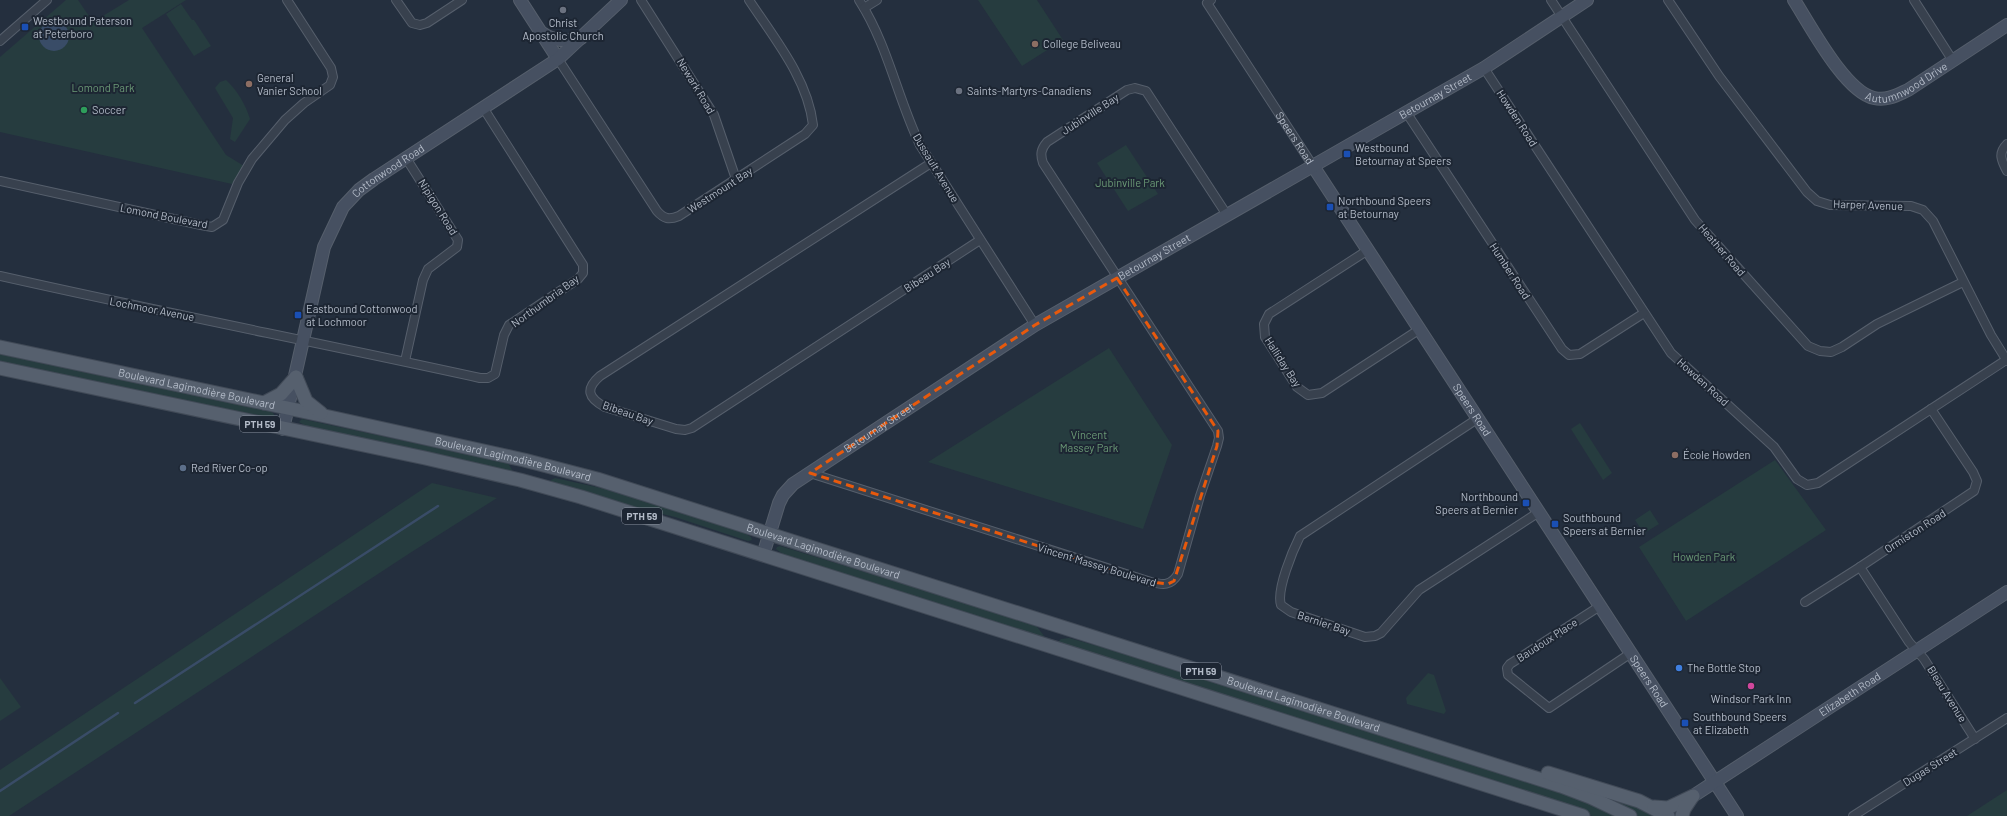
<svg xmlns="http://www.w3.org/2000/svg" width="2007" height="816" font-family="Barlow,sans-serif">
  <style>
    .green { fill: #263c3f }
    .water { fill: #394c67 }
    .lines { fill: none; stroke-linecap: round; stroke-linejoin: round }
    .stream { stroke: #394c67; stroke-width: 2.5 }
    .street-casing { stroke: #565f6c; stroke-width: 10 }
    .secondary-casing { stroke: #565f6c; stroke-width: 14 }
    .primary-casing { stroke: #414a57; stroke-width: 15 }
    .street { stroke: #38414e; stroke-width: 8 }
    .secondary { stroke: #465061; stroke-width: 12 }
    .primary { stroke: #56606e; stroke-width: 13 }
    .marked { fill: none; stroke: #e8590c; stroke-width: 3; stroke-dasharray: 8 5; stroke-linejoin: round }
    .worship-dot { fill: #6b7280; stroke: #1d2633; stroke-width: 1.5 }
    .transit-dot { fill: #1a4fb4; stroke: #1d2633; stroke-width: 1.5 }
    .education-dot { fill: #8d6e63; stroke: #1d2633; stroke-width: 1.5 }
    .leisure-dot { fill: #2e9e5b; stroke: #1d2633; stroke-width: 1.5 }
    .service-dot { fill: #5c6f8a; stroke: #1d2633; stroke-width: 1.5 }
    .shop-dot { fill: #3f7fe0; stroke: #1d2633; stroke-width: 1.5 }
    .hotel-dot { fill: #d1479c; stroke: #1d2633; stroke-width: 1.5 }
    .labels { text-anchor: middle; stroke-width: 4; stroke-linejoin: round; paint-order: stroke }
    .shield { fill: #1d2633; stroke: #878f9c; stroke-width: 1 }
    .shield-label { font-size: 10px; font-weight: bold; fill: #b4bcc9 }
    .poi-label { font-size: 11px; fill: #b4bcc9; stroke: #1d2633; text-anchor: start }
    .street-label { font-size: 11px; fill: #b4bcc9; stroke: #1d2633 }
    .park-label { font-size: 11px; fill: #6b9a76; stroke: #1d2633 }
  </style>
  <rect width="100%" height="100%" fill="#242f3e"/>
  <!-- green -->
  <g class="green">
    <path d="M 66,0 L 78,0 L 93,22 L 129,0 L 186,0 L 142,28 L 226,155 L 244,166 L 232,184 L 0,132 L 0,57 Z"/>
    <path d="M 978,0 L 1037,0 L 1063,40 L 1022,66 Z"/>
    <path d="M 181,4 L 192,20 L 194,20 L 211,46 L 194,56 L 166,14 Z"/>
    <path d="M 226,80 C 237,90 246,105 250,119 L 235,142 L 230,139 L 233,118 L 215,88 L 220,82 Z"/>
    <path d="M 1126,145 L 1158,194 L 1128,211 L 1097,163 Z"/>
    <path d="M 1109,348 L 1172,445 L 1143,529 L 928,462 Z"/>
    <path d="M 0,352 L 265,408 L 273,413 L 275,416 L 273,418 L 0,364 Z"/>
    <path d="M 302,419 L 508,463 L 512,470 L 511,472 L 311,429 L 299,422 Z"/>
    <path d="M 1580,423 L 1612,473 L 1603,480 L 1571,429 Z"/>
    <path d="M 1775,460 L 1826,530 L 1686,621 L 1639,547 Z"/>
    <path d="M 555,478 L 619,492 L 738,529 L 751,537 L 752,540 L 748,541 L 675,517 L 628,506 L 551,484 L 551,480 Z"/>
    <path d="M 432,483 L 497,498 L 410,553 L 9,816 L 0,816 L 0,770 Z"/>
    <path d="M 1650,510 L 1659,524 L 1646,532 L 1645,536 L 1642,535 L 1643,532 L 1635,520 Z"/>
    <path d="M 780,546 L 1035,624 L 1044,636 L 1041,638 L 784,555 L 776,549 L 777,547 Z"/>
    <path d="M 1069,638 L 1141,658 L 1577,797 L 1619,816 L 1592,816 L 1575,809 L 1058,642 L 1061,639 Z"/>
    <path d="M 1428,673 L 1434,675 L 1446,711 L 1444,714 L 1407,704 L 1406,698 Z"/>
    <path d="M 0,678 L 21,707 L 0,721 Z"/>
    <path d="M 1549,776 L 1630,801 L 1661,816 L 1638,816 L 1621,806 Z"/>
    <path d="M 2007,790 L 2007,816 L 1967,816 Z"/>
  </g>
  <!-- water -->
  <circle class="water" cx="54" cy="36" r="15"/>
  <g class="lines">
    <!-- stream -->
    <g class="stream">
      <path d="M 135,703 L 438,506"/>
      <path d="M 0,791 L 118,713"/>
    </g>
    <defs>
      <g id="street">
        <path d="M 396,0 L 412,23 L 420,25 L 427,23 L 462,0"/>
        <path d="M 641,0 L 714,115 L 736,179"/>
        <path d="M 859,0 C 888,45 897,97 920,145 L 1035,325"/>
        <path id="s1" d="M 1211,0 L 1207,3 L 1313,166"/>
        <path d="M 1551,0 L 1695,220 L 1808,346 L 1820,351 L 1831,352 L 1842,347 L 1877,324 L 1963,282"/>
        <path d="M 1668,0 L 1719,76 L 1807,192 L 1817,201 L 1830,205 L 1911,206 L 1923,210 L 1933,221 L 1991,335 L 2007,361"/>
        <path d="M 1914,0 L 1953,61"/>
        <path d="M 864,8 L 877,0"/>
        <path d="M 0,41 L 47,0"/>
        <path d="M 558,59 L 657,211 C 664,219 669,220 679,216 L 805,134 L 813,125 C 808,79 774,38 749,0"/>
        <path d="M 1484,68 L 1671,353 L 1774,447 L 1797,479 L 1807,485 L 1818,483 L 2006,360"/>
        <path d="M 1406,112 L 1562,349 L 1569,355 L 1580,354 L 1644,313"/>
        <path d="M 2007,144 C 1998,153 2001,160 2007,171"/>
        <path d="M 931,163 L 600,376 C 585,389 588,398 605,407 L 676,429 L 685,430 L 692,428 L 980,240"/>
        <path d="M 0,181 L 201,225 L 212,227 L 223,220 L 238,183 L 252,159 L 285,120 L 304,103 L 330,85 L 333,77 L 331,68 L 287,0"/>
        <path d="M 1368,250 L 1269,314 L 1264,324 L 1265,337 L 1297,387 L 1308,395 L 1322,393 L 1420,329"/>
        <path d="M 0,276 C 160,312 320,343 480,378 L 488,378 L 495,374 L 504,335 L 509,325 L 578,279 L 583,273 L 583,265 L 484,109"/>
        <path d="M 405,361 L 423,280 L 428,269 L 457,247 L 458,240 L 406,158"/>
        <path d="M 1931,409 L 1973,472 L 1977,481 L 1974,491 L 1860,567 L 1909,642 L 1924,659 L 1975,739"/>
        <path d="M 1477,419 L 1300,536 C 1293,550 1276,590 1281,605 L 1291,612 L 1365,637 L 1375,636 L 1381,633 L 1419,590 L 1539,512"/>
        <path d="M 810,473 L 1151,582 C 1163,585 1171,586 1178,574 L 1200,496 L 1217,446 L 1219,438 L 1218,431 L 1043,163 C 1040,154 1041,149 1047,142 L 1127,90 L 1135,88 L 1146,91 L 1227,215"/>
        <path d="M 1805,602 L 1860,567"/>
        <path d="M 1600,606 L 1510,664 L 1507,668 L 1508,675 L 1549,708 L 1631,653"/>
        <path d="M 1853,816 L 2007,718"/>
      </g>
      <g id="secondary">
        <path d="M 520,0 L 558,59"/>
        <path id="s2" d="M 1794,0 C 1810,25 1845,92 1874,98 C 1887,101 1897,95 1908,90 L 2007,25"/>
        <path d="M 542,33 C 555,42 566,41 581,38"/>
        <path id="s3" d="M 1313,166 L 1737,816"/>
        <path id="s4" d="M 283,429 L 324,247 L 343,207 L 359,190 L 374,179 L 558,59 L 621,0"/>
        <path id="s5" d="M 763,555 L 779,503 L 783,495 L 793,484 L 1035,325 L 1484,68 L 1587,0"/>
        <path id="s6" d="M 1693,796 L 2007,592"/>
      </g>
      <g id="primary">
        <path id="s7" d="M 0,347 L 325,416 L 524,460 L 597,479 L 1561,786 L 1590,797 L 1630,816"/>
        <path d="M 0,368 L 425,458 L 520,480 L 581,497 L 1583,816"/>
        <path d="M 296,377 L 306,401 L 321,413"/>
        <path d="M 264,403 L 281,394 L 296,377"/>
        <path d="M 1548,773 L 1639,801 L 1668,816"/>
        <path d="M 1654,807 L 1668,808 L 1693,796"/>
        <path d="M 1682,816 L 1684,809 L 1692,797"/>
      </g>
    </defs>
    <!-- street casing -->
    <use href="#street" class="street-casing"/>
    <!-- secondary casing -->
    <use href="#secondary" class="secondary-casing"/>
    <!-- primary casing -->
    <use href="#primary" class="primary-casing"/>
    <!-- street -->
    <use href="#street" class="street"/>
    <!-- secondary -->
    <use href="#secondary" class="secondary"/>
    <!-- primary -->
    <use href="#primary" class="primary"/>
  </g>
  <!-- marked area -->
  <path class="marked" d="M 1117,278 L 1218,431 L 1217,446 L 1174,581 L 1168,584 L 1151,582 L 810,473 L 1035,325 Z"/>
  <!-- markers -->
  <g class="worship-dot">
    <circle cx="563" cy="10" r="4"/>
    <circle cx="959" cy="91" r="4"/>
  </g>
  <g class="transit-dot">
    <rect x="21" y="23" width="8" height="8" rx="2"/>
    <rect x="1343" y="150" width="8" height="8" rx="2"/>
    <rect x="1326" y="203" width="8" height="8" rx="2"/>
    <rect x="294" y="311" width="8" height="8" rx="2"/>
    <rect x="1522" y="499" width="8" height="8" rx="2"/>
    <rect x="1551" y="520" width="8" height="8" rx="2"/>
    <rect x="1681" y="719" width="8" height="8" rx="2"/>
  </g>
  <g class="education-dot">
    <circle cx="1035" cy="44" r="4"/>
    <circle cx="249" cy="84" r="4"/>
    <circle cx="1675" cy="455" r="4"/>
  </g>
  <circle class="leisure-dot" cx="84" cy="110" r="4"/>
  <circle class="service-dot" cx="183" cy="468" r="4"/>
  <circle class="shop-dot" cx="1679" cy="668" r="4"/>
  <circle class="hotel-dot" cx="1751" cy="686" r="4"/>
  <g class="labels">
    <!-- shield labels -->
    <g class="shield">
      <rect x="240" y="416" width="40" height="16" rx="3"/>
      <rect x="622" y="508" width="40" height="16" rx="3"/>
      <rect x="1181" y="663" width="40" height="16" rx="3"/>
    </g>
    <g class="shield-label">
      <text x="260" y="428">PTH 59</text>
      <text x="642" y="520">PTH 59</text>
      <text x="1201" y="675">PTH 59</text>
    </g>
    <!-- poi labels -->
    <g class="poi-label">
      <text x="33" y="25">Westbound Paterson<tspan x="33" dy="13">at Peterboro</tspan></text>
      <text x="563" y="27" text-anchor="middle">Christ<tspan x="563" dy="13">Apostolic Church</tspan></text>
      <text x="1043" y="48">College Beliveau</text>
      <text x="257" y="82">General<tspan x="257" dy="13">Vanier School</tspan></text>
      <text x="967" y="95">Saints-Martyrs-Canadiens</text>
      <text x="92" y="114">Soccer</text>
      <text x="1355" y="152">Westbound<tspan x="1355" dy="13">Betournay at Speers</tspan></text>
      <text x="1338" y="205">Northbound Speers<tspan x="1338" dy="13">at Betournay</tspan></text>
      <text x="306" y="313">Eastbound Cottonwood<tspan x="306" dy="13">at Lochmoor</tspan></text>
      <text x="1683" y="459">École Howden</text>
      <text x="191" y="472">Red River Co-op</text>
      <text x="1518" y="501" text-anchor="end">Northbound<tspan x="1518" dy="13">Speers at Bernier</tspan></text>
      <text x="1563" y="522">Southbound<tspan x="1563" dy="13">Speers at Bernier</tspan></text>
      <text x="1687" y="672">The Bottle Stop</text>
      <text x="1751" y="703" text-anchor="middle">Windsor Park Inn</text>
      <text x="1693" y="721">Southbound Speers<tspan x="1693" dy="13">at Elizabeth</tspan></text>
    </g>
    <!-- street labels -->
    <g class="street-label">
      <text dy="4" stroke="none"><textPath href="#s2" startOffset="165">Autumnwood Drive</textPath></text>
      <text transform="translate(696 86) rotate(59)" y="4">Newark Road</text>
      <text dy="4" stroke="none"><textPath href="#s5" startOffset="829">Betournay Street</textPath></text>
      <text transform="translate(1090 114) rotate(-33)" y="4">Jubinville Bay</text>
      <text transform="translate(1517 118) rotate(57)" y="4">Howden Road</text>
      <text dy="4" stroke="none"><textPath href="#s1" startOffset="166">Speers Road</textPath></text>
      <text transform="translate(936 168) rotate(59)" y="4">Dussault Avenue</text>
      <text dy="4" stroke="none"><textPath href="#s4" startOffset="289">Cottonwood Road</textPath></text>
      <text transform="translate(720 190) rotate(-33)" y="4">Westmount Bay</text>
      <text transform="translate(1868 205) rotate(2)" y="4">Harper Avenue</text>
      <text transform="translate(438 207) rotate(58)" y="4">Nipigon Road</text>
      <text transform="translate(164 216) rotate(11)" y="4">Lomond Boulevard</text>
      <text transform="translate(1722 250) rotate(49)" y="4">Heather Road</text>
      <text dy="4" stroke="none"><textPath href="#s5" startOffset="505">Betournay Street</textPath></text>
      <text transform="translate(1510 271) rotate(57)" y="4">Humber Road</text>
      <text transform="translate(927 275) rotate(-33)" y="4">Bibeau Bay</text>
      <text transform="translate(545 301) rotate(-36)" y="4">Northumbria Bay</text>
      <text transform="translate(152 309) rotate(11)" y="4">Lochmoor Avenue</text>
      <text transform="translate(1283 362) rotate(57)" y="4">Halliday Bay</text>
      <text transform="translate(1703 382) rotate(42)" y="4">Howden Road</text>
      <text dy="4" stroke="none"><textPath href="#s7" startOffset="201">Boulevard Lagimodière Boulevard</textPath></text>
      <text dy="4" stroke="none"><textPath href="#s3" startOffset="291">Speers Road</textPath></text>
      <text transform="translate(628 413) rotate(19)" y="4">Bibeau Bay</text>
      <text dy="4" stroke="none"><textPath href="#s5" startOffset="181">Betournay Street</textPath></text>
      <text dy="4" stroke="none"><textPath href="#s7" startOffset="525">Boulevard Lagimodière Boulevard</textPath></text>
      <text transform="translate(1915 531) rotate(-33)" y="4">Ormiston Road</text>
      <text dy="4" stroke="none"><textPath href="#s7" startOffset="849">Boulevard Lagimodière Boulevard</textPath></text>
      <text transform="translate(1097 565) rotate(17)" y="4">Vincent Massey Boulevard</text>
      <text transform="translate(1324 623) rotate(18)" y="4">Bernier Bay</text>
      <text transform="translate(1547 640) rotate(-33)" y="4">Baudoux Place</text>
      <text dy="4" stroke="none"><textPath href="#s3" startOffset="615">Speers Road</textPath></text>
      <text dy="4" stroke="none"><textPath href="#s6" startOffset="187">Elizabeth Road</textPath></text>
      <text transform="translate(1947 694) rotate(58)" y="4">Bleau Avenue</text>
      <text dy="4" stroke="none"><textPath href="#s7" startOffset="1353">Boulevard Lagimodière Boulevard</textPath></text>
      <text transform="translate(1930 767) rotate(-32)" y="4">Dugas Street</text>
    </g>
    <!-- park labels -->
    <g class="park-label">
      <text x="103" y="92">Lomond Park</text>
      <text x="1130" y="187">Jubinville Park</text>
      <text x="1089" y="439">Vincent<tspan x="1089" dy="13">Massey Park</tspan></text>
      <text x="1704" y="561">Howden Park</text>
    </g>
  </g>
</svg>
